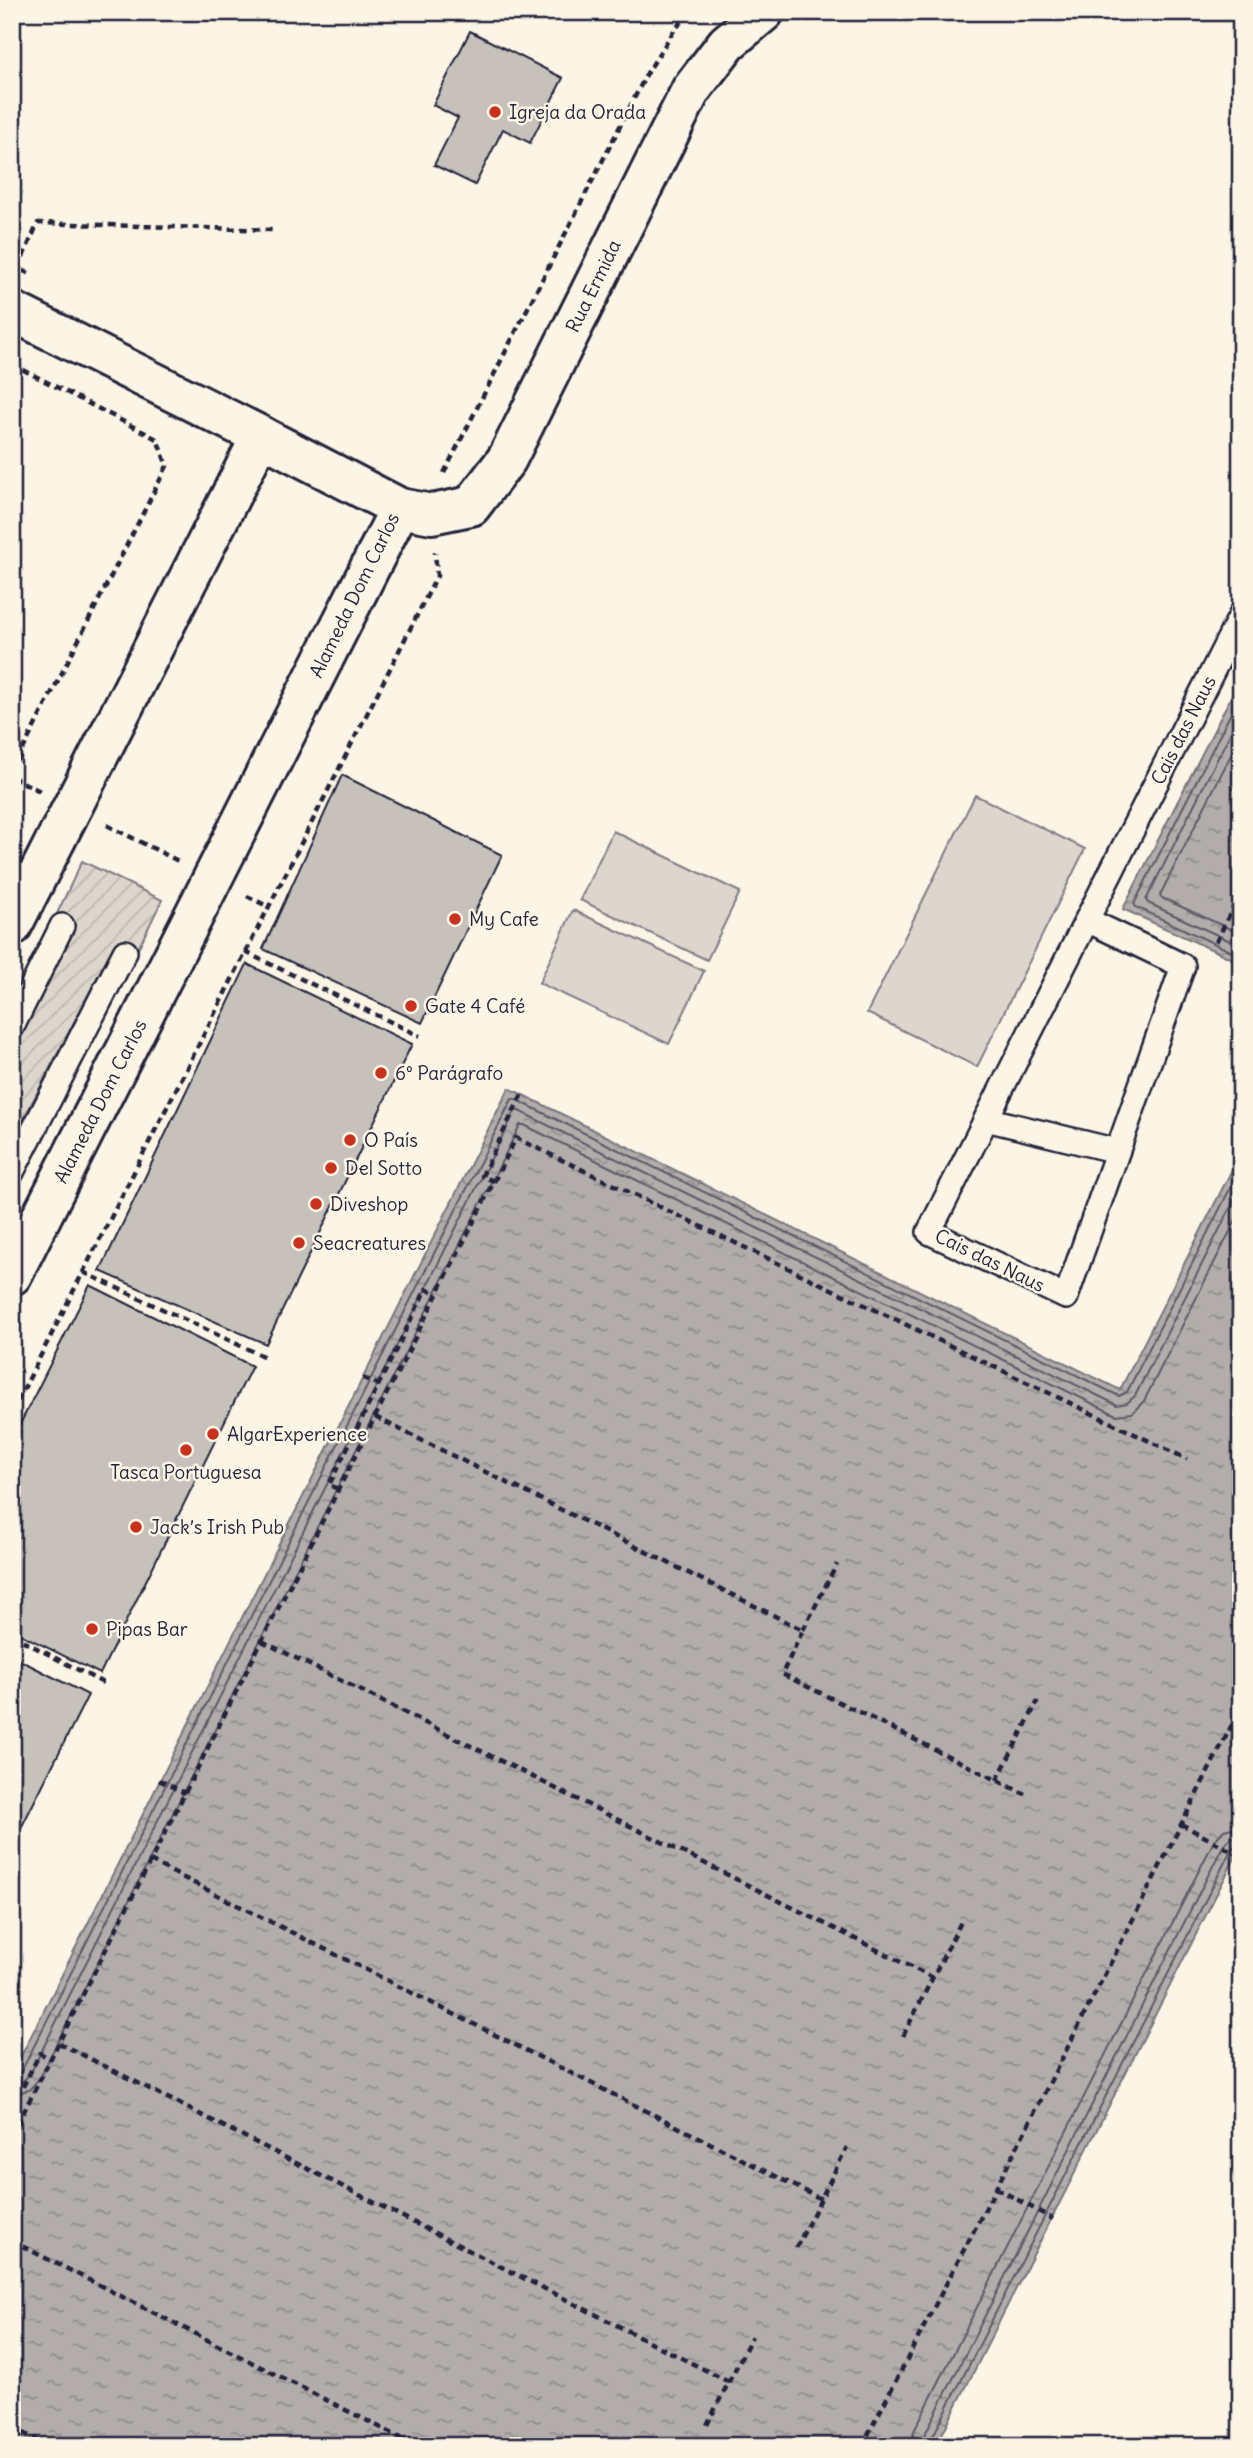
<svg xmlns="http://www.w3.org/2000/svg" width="1253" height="2458" font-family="Delius,sans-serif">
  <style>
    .garden { fill: url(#garden-furrows); stroke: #7f7c84; stroke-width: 2 }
    .pitch { fill: #dcd6cc; stroke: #7f7c84; stroke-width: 2 }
    .water { fill: url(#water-ripples); stroke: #78757e; stroke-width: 2 }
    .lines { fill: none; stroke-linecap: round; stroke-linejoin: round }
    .shore { stroke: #5c5a68; stroke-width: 2 }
    .building { fill: #c6c1bb; stroke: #22223b; stroke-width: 2 }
    .service-casing { stroke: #22223b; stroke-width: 28 }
    .minor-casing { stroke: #22223b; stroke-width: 44 }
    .tertiary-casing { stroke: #22223b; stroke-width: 44 }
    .path { stroke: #22223b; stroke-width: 4.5; stroke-dasharray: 7 5; stroke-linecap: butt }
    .service { stroke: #fcf5e5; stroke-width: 23 }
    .minor { stroke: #fcf5e5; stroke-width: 38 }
    .tertiary { stroke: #fcf5e5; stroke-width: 38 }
    .poi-dot { fill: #c8321e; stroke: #fcf5e5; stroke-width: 2.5 }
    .labels { text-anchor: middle; stroke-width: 5; stroke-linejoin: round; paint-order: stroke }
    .poi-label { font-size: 19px; fill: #22223b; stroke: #fcf5e5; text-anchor: start }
    .street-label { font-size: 19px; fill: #22223b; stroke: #fcf5e5 }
  </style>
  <defs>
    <pattern id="garden-furrows" width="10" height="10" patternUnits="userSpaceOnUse" patternTransform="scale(1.75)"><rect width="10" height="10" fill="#dcd6cc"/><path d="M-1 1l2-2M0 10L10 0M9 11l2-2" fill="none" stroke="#bcb7b0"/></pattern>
    <pattern id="water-ripples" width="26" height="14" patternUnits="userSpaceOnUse" patternTransform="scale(1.75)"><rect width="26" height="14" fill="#b2adab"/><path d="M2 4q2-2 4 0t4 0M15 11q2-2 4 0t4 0" fill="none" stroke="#908c8c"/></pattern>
  </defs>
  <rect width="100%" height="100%" fill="#fcf5e5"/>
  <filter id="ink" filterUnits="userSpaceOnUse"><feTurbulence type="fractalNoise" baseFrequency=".0143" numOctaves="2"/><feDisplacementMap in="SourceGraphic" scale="14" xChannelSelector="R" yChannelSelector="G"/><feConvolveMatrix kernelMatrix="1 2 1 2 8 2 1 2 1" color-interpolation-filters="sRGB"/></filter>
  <g filter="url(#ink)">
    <!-- garden -->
    <path class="garden" d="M 82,861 L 162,900 L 130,965 L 110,953 L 12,1141 L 12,1054 L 70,936 L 51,926 Z"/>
    <!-- pitch -->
    <g class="pitch">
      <path d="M 975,795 L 1085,849 L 977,1067 L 867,1013 Z"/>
      <path d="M 613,831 L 740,892 L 707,960 L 580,900 Z"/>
      <path d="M 573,910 L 704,971 L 669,1044 L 539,983 Z"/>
    </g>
    <!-- water -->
    <g class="water">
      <path d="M 1241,677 L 1241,963 L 1123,909 Z"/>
      <path d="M 509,1088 L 1120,1390 L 1241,1152 L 1241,1846 L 936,2446 L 12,2446 L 12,2074 Z"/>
    </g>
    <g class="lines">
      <!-- shore -->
      <g class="shore">
        <path d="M 1241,693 L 1134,904 L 1136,907 L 1241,956"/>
        <path d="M 1241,712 L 1146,900 L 1148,903 L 1241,946"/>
        <path d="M 1241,735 L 1160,895 L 1162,898 L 1241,934"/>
        <path d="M 12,2075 L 18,2074 L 22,2070 L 512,1099 L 515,1099 L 1119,1396 L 1127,1392 L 1241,1167"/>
        <path d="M 12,2084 L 22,2082 L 30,2074 L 515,1111 L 519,1111 L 1117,1405 L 1127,1403 L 1135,1396 L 1241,1187"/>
        <path d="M 12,2094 L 29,2090 L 39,2079 L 520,1125 L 524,1125 L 1116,1415 L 1132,1413 L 1144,1401 L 1241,1210"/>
        <path d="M 911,2446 L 914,2431 L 1214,1841 L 1224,1830 L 1241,1826"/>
        <path d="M 922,2446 L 924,2436 L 1223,1846 L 1231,1838 L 1241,1836"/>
        <path d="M 931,2446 L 931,2440 L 1231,1850 L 1235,1846 L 1241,1845"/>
      </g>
    </g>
    <!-- building -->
    <g class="building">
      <path d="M 470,31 L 563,78 L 530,143 L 503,129 L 475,185 L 434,165 L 458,118 L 433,105 Z"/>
      <path d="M 342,775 L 502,855 L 422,1023 L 263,949 Z"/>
      <path d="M 247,964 L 412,1044 L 266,1344 L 100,1271 Z"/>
      <path d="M 90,1285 L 252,1366 L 100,1674 L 12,1630 L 12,1440 Z"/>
      <path d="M 12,1656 L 88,1695 L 12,1846 Z"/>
    </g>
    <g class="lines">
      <defs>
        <g id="service">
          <path d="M 1087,920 L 1183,966 L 1066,1297 L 929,1232 C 1033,1027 1137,821 1241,615"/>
          <path d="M 12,1027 L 62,926"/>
          <path d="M 986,1119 L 1117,1151"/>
          <path d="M 12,1172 L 125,952"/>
        </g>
        <path id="minor" d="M 12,311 L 261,436"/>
        <g id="tertiary">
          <path d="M 12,926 L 261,436 L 400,508 L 432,514 L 471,506 L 507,459 L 691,90 L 727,43 L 764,12"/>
          <path d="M 12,1275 L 400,508"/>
        </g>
      </defs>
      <!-- service casing -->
      <use href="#service" class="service-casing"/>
      <!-- minor casing -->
      <use href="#minor" class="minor-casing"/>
      <!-- tertiary casing -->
      <use href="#tertiary" class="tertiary-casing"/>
      <!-- path -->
      <g class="path">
        <path d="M 12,265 L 30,274"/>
        <path d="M 18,268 L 38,223 L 274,230"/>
        <path d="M 12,364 L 157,439 L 167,466 L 12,771"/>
        <path d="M 444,473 L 647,73 L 675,29 L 691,12"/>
        <path d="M 12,746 L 22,750"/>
        <path d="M 12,777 L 40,791"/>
        <path d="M 107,825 L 180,862"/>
        <path d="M 247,896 L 269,907"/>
        <path d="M 1216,942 L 1241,892"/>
        <path d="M 245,952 L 420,1036"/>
        <path d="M 494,1181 L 482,1176 L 523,1092"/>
        <path d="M 83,1272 L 267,1358"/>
        <path d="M 363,1378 L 379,1385"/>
        <path d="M 12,1412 L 437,576 L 435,552"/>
        <path d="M 375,1417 L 803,1630 L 782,1674 L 1025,1794"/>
        <path d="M 338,1489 L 329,1485 L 426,1289 L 437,1294"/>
        <path d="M 803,1630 L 837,1564"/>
        <path d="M 12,1635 L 103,1683"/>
        <path d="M 262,1641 L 933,1978"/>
        <path d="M 159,1780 L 185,1793"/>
        <path d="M 997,1780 L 1038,1701"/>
        <path d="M 1181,1824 L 1237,1854"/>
        <path d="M 150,1861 L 821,2199"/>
        <path d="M 903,2036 L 962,1920"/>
        <path d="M 59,2043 L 729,2382"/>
        <path d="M 12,2108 L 40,2053 L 50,2059"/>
        <path d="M 12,2135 L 516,1138 L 1187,1459"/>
        <path d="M 996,2188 L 1053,2219"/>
        <path d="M 12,2241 L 417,2446"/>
        <path d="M 796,2248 L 847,2147"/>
        <path d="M 707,2425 L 752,2336"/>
        <path d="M 12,2427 L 49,2446"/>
        <path d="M 862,2446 L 996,2188 L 1241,1707"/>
      </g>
      <!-- service -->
      <use href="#service" class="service"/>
      <!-- minor -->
      <use href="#minor" class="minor"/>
      <!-- tertiary -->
      <use href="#tertiary" class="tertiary"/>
    </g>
  </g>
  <!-- markers -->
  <g class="poi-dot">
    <circle cx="495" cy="112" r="7"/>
    <circle cx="455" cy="919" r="7"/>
    <circle cx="411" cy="1006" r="7"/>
    <circle cx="381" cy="1073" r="7"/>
    <circle cx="350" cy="1140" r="7"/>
    <circle cx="331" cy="1168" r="7"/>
    <circle cx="316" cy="1204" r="7"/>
    <circle cx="299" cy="1243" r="7"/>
    <circle cx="213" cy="1434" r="7"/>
    <circle cx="186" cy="1450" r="7"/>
    <circle cx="136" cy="1527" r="7"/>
    <circle cx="92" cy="1629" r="7"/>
  </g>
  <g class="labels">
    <!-- poi labels -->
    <g class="poi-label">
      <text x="509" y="119">Igreja da Orada</text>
      <text x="469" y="926">My Cafe</text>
      <text x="425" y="1013">Gate 4 Café</text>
      <text x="395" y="1080">6º Parágrafo</text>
      <text x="364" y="1147">O País</text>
      <text x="345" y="1175">Del Sotto</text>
      <text x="330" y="1211">Diveshop</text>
      <text x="313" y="1250">Seacreatures</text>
      <text x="227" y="1441">AlgarExperience</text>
      <text x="186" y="1479" text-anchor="middle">Tasca Portuguesa</text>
      <text x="150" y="1534">Jack’s Irish Pub</text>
      <text x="106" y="1636">Pipas Bar</text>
    </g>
    <!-- street labels -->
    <g class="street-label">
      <text transform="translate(593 286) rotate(-64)" y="7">Rua Ermida</text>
      <text transform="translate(354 595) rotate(-64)" y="7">Alameda Dom Carlos</text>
      <text transform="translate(1183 730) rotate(-63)" y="7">Cais das Naus</text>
      <text transform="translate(100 1101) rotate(-63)" y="7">Alameda Dom Carlos</text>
      <text transform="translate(990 1260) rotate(26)" y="7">Cais das Naus</text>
    </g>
  </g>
  <!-- margin -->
  <rect width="1253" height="2458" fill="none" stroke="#fcf5e5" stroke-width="42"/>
  <rect x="21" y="21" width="1211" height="2416" fill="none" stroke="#22223b" stroke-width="2.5" filter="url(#ink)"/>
</svg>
